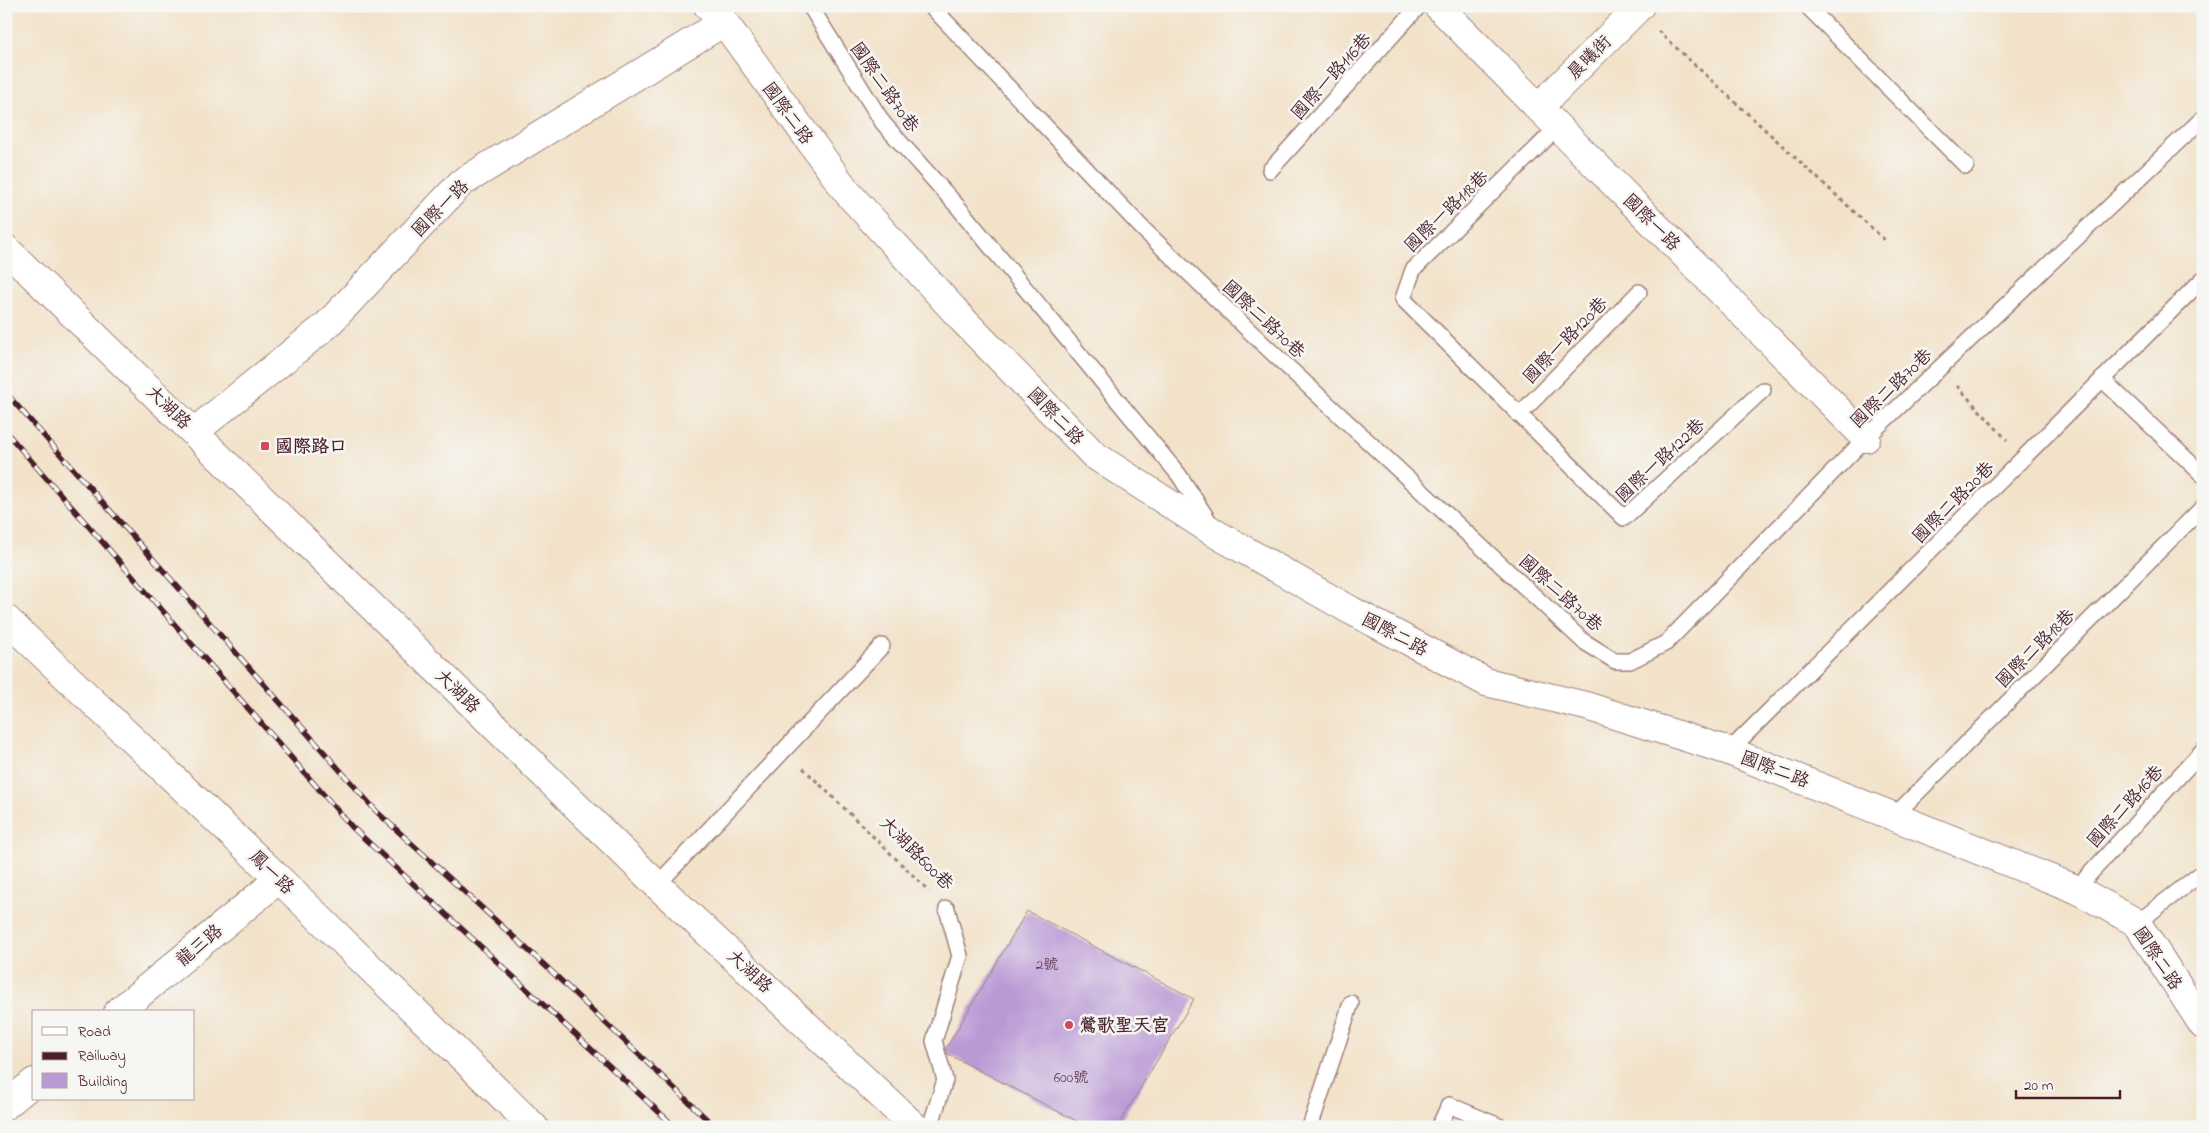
<svg xmlns="http://www.w3.org/2000/svg" width="2209" height="1133" font-family="'Indie Flower','LXGW WenKai TC',sans-serif">
  <style>
    .building { fill: #ba9ad5 }
    .lines { fill: none; stroke-linecap: round; stroke-linejoin: round }
    .service-casing { stroke: #9e807a; stroke-width: 18 }
    .minor-casing { stroke: #9e807a; stroke-width: 30 }
    .tertiary-casing { stroke: #9e807a; stroke-width: 30 }
    .path { stroke: #9e807a; stroke-width: 3; stroke-dasharray: 4 4; stroke-linecap: butt }
    .service { stroke: #fff; stroke-width: 15 }
    .minor { stroke: #fff; stroke-width: 28 }
    .tertiary { stroke: #fff; stroke-width: 28 }
    .rail-casing { stroke: #4a1f2b; stroke-width: 5.5 }
    .rail { stroke: #f6f6f2; stroke-width: 4; stroke-dasharray: 11; stroke-linecap: butt }
    .poi-dot { fill: #d1495b; stroke: #f6f6f2; stroke-width: 2 }
    .labels { text-anchor: middle; stroke-width: 5; stroke-linejoin: round; paint-order: stroke }
    .number-label { font-size: 15px; fill: #663e56 }
    .street-label { font-size: 18px; fill: #4a1f2b; stroke: #f6f6f2 }
    .poi-label { font-size: 18px; font-weight: bold; fill: #4a1f2b; stroke: #f6f6f2; text-anchor: start }
  </style>
  <rect width="100%" height="100%" fill="#f6f6f2"/>
  <filter id="ink" filterUnits="userSpaceOnUse"><feTurbulence type="fractalNoise" baseFrequency=".02" numOctaves="2"/><feDisplacementMap in="SourceGraphic" scale="10" xChannelSelector="R" yChannelSelector="G"/><feConvolveMatrix kernelMatrix="1 2 1 2 8 2 1 2 1" color-interpolation-filters="sRGB"/></filter>
  <filter id="wash" filterUnits="userSpaceOnUse"><feTurbulence type="fractalNoise" baseFrequency=".0096" numOctaves="4" result="noise"/><feDisplacementMap in="SourceGraphic" scale="20" xChannelSelector="R" yChannelSelector="G"/><feGaussianBlur stdDeviation="1.12" result="paint"/><feColorMatrix in="noise" values="0 0 0 0 0 0 0 0 0 0 0 0 0 0 0 0 0 1.4 0 .05"/><feComposite in="paint" operator="in"/></filter>
  <g filter="url(#wash)">
    <rect width="100%" height="100%" fill="#f2e2c9"/>
    <g id="blocks">
      <!-- building -->
      <path class="building" d="M 1027,911 L 1194,999 L 1117,1127 L 1088,1127 L 944,1052 Z"/>
    </g>
  </g>
  <g filter="url(#ink)">
    <use href="#blocks" fill-opacity="0" stroke="#9e807a" stroke-width="1"/>
    <g class="lines">
      <defs>
        <g id="service">
          <path d="M 810,6 L 883,123 L 958,207 L 1179,475 L 1210,523"/>
          <path d="M 931,6 L 1144,230 L 1263,344 L 1583,641 L 1615,661 L 1630,661 L 1666,643 L 1866,438 L 2203,118"/>
          <path d="M 1807,6 L 1966,166"/>
          <path d="M 1558,127 L 1413,270 L 1403,299 L 1624,518 L 1763,390"/>
          <path d="M 1270,170 L 1419,6"/>
          <path d="M 2102,379 L 2203,475"/>
          <path d="M 1519,415 L 1639,292"/>
          <path d="M 1729,751 L 2203,279"/>
          <path d="M 1894,816 L 2203,507"/>
          <path d="M 657,885 L 882,646"/>
          <path d="M 2076,889 L 2203,750"/>
          <path d="M 2137,923 L 2203,872"/>
          <path d="M 930,1127 L 945,1080 L 934,1041 L 960,956 L 947,909"/>
          <path d="M 1310,1127 L 1351,1003"/>
          <path d="M 1439,1127 L 1449,1105 L 1501,1127"/>
        </g>
        <g id="minor">
          <path d="M 708,6 L 724,22 L 847,192 L 963,320 L 1094,455 L 1218,535 L 1352,611 L 1486,682 L 1586,706 L 1729,751 L 2076,889 L 2137,923 L 2203,1025"/>
          <path d="M 1438,6 L 1866,438"/>
          <path d="M 1538,108 L 1640,6"/>
          <path d="M 194,432 L 327,325 L 461,183 L 724,22"/>
          <path d="M 6,619 L 279,879 L 534,1127"/>
          <path d="M 118,1012 L 279,879"/>
          <path d="M 6,1105 L 34,1082"/>
        </g>
        <path id="tertiary" d="M 6,249 L 657,885 L 915,1127"/>
      </defs>
      <!-- service casing -->
      <use href="#service" class="service-casing"/>
      <!-- minor casing -->
      <use href="#minor" class="minor-casing"/>
      <!-- tertiary casing -->
      <use href="#tertiary" class="tertiary-casing"/>
      <!-- path -->
      <g class="path">
        <path d="M 1963,6 L 1966,10"/>
        <path d="M 1658,31 L 1887,242"/>
        <path d="M 1957,386 L 2007,440"/>
        <path d="M 803,768 L 929,891"/>
      </g>
      <!-- service -->
      <use href="#service" class="service"/>
      <!-- minor -->
      <use href="#minor" class="minor"/>
      <!-- tertiary -->
      <use href="#tertiary" class="tertiary"/>
      <defs>
        <g id="rail">
          <path d="M 6,393 L 377,812 L 551,971 L 715,1127"/>
          <path d="M 6,432 L 352,827 L 675,1127"/>
        </g>
      </defs>
      <!-- rail casing -->
      <use href="#rail" class="rail-casing"/>
      <!-- rail -->
      <use href="#rail" class="rail"/>
    </g>
  </g>
  <!-- markers -->
  <g class="poi-dot">
    <rect x="260" y="441" width="10" height="10" rx="2.5"/>
    <circle cx="1069" cy="1025" r="5"/>
  </g>
  <g class="labels">
    <!-- number labels -->
    <g class="number-label">
      <text x="1047" y="969">2號</text>
      <text x="1071" y="1082">600號</text>
    </g>
    <!-- street labels -->
    <g class="street-label">
      <text transform="translate(1589 57) rotate(-45)" y="6">晨曦街</text>
      <text transform="translate(1331 76) rotate(-48)" y="6">國際一路116巷</text>
      <text transform="translate(885 87) rotate(55)" y="6">國際二路70巷</text>
      <text transform="translate(788 113) rotate(54)" y="6">國際二路</text>
      <text transform="translate(440 208) rotate(-45)" y="6">國際一路</text>
      <text transform="translate(1446 211) rotate(-44)" y="6">國際一路118巷</text>
      <text transform="translate(1652 222) rotate(45)" y="6">國際一路</text>
      <text transform="translate(1264 319) rotate(43)" y="6">國際二路70巷</text>
      <text transform="translate(1565 340) rotate(-46)" y="6">國際一路120巷</text>
      <text transform="translate(1891 388) rotate(-44)" y="6">國際二路70巷</text>
      <text transform="translate(169 407) rotate(44)" y="6">大湖路</text>
      <text transform="translate(1056 416) rotate(46)" y="6">國際二路</text>
      <text transform="translate(1660 460) rotate(-43)" y="6">國際一路122巷</text>
      <text transform="translate(1953 502) rotate(-45)" y="6">國際二路20巷</text>
      <text transform="translate(1561 593) rotate(42)" y="6">國際二路70巷</text>
      <text transform="translate(1395 634) rotate(28)" y="6">國際二路</text>
      <text transform="translate(2035 648) rotate(-45)" y="6">國際二路18巷</text>
      <text transform="translate(458 691) rotate(44)" y="6">大湖路</text>
      <text transform="translate(1775 769) rotate(21)" y="6">國際二路</text>
      <text transform="translate(2125 806) rotate(-48)" y="6">國際二路16巷</text>
      <text transform="translate(917 853) rotate(45)" y="6">大湖路600巷</text>
      <text transform="translate(272 872) rotate(44)" y="6">鳳一路</text>
      <text transform="translate(199 945) rotate(-40)" y="6">龍三路</text>
      <text transform="translate(2158 958) rotate(56)" y="6">國際二路</text>
      <text transform="translate(750 971) rotate(43)" y="6">大湖路</text>
    </g>
    <!-- poi labels -->
    <g class="poi-label">
      <text x="275" y="452">國際路口</text>
      <text x="1079" y="1031">鶯歌聖天宮</text>
    </g>
  </g>
  <!-- margin -->
  <rect width="2209" height="1133" fill="none" stroke="#f6f6f2" stroke-width="25"/>
  <!-- legend -->
  <rect x="32" y="1010" width="162" height="90" fill="#f6f6f2" stroke="#b1a0a2"/>
  <rect x="42" y="1027" width="25" height="8" fill="#ffffff" stroke="#b1a0a2"/>
  <text x="78" y="1036" font-size="15" fill="#4a1f2b">Road</text>
  <rect x="42" y="1052" width="25" height="8" fill="#4a1f2b" stroke="#b1a0a2"/>
  <text x="78" y="1060" font-size="15" fill="#4a1f2b">Railway</text>
  <rect x="42" y="1073" width="25" height="15" fill="#ba9ad5" stroke="#b1a0a2"/>
  <text x="78" y="1086" font-size="15" fill="#4a1f2b">Building</text>
  <!-- scale -->
  <path d="M2016 1090v8h104v-8" fill="none" stroke="#4a1f2b" stroke-width="2.5"/>
  <text x="2024" y="1090" font-size="15" fill="#4a1f2b" stroke="#f6f6f2" stroke-width="4" paint-order="stroke">20 m</text>
</svg>
